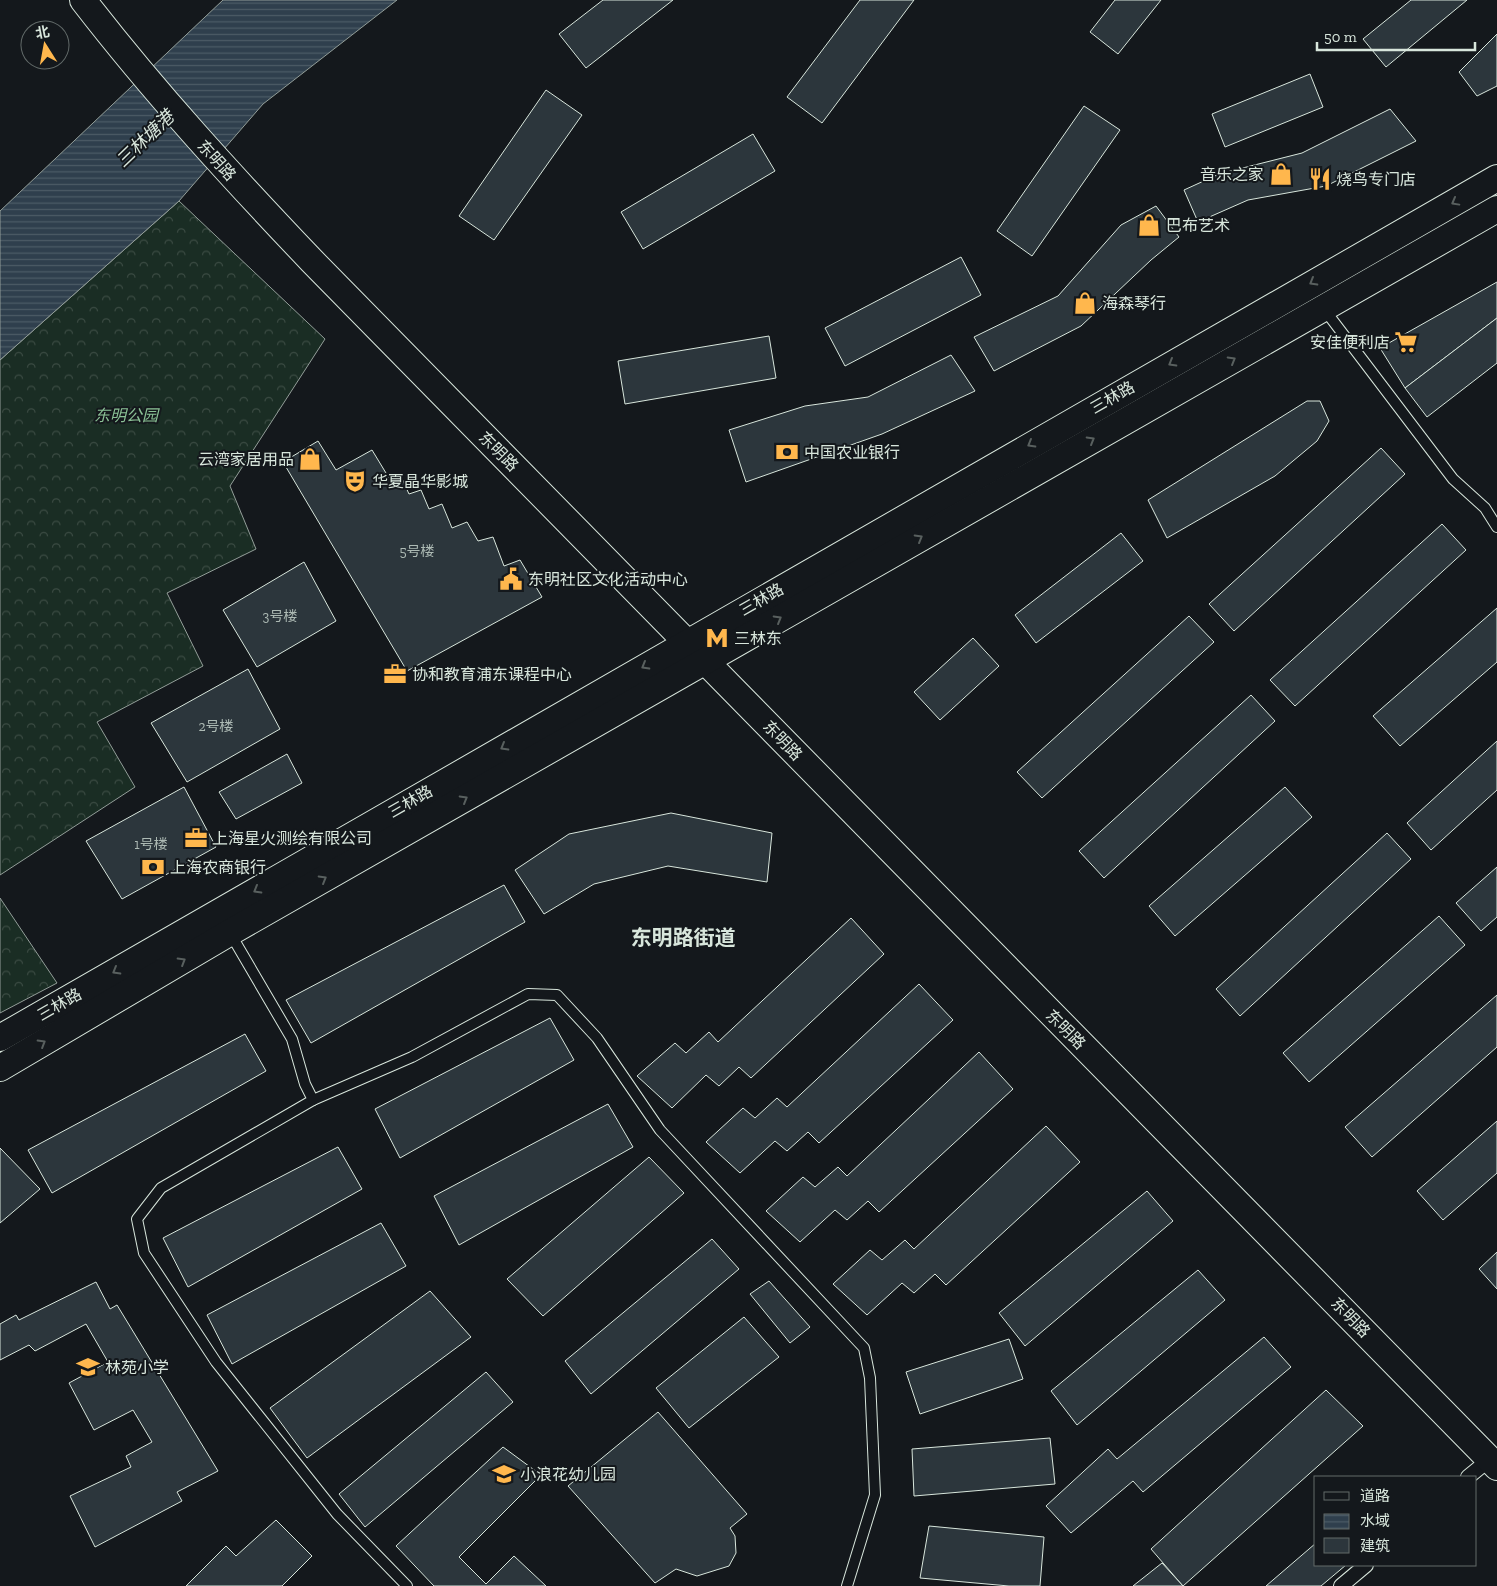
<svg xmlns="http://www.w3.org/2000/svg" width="1497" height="1586" font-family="'Zilla Slab','Noto Sans SC',serif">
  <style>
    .forest { fill: url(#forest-crowns); stroke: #939e99 }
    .water { fill: url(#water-rules); stroke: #939e99 }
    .building { fill: #2c363c; stroke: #d8e6dc }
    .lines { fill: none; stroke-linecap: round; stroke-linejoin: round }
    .service-casing { stroke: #d8e6dc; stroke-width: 12 }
    .pedestrian-casing { stroke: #d8e6dc; stroke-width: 16 }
    .secondary-casing { stroke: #d8e6dc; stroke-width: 28 }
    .service { stroke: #14181c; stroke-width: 10 }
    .pedestrian { stroke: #14181c; stroke-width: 14 }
    .secondary { stroke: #14181c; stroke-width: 26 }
    .oneway { stroke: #59605f }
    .labels { text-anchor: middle; stroke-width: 4; stroke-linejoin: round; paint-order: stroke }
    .number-label { font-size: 14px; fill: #adbab4 }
    .street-label { font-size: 16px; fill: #d8e6dc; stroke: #14181c }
    .poi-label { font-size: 16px; fill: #d8e6dc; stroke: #14181c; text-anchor: start }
    .park-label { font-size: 16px; font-style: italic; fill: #8ac095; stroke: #14181c }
    .water-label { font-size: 18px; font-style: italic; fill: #d8e6dc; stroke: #14181c }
    .district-label { font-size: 21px; font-weight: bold; fill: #d8e6dc; stroke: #14181c }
  </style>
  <defs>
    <pattern id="forest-crowns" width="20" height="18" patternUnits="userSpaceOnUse" patternTransform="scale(1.25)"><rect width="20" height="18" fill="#1a2d24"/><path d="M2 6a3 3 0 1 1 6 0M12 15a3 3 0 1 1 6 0" fill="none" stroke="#3b4b43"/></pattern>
    <pattern id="water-rules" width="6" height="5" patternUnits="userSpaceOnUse" patternTransform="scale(1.25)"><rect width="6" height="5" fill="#2f3f4d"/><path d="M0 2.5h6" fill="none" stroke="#4c5b66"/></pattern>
  </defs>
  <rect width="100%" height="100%" fill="#14181c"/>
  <!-- forest -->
  <g class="forest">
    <path d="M 179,201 L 325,339 L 230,486 L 256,549 L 167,593 L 203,666 L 97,722 L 135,787 L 0,875 L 0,360 Z"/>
    <path d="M 0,898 L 57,983 L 0,1013 Z"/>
  </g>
  <!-- water -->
  <path class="water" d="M 223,0 L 397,0 L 263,104 L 179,201 L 0,360 L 0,211 Z"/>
  <!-- building -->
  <g class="building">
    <path d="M 603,0 L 673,0 L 586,68 L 559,34 Z"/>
    <path d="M 860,0 L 914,0 L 822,123 L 787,97 Z"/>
    <path d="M 1115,0 L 1161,0 L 1118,54 L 1090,32 Z"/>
    <path d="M 1411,0 L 1467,0 L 1386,67 L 1363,39 Z"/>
    <path d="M 1497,34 L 1497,86 L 1477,96 L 1459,72 Z"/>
    <path d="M 1310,74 L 1323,107 L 1225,147 L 1212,114 Z"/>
    <path d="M 546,90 L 582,115 L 494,240 L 459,216 Z"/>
    <path d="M 1084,106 L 1120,130 L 1032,256 L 997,231 Z"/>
    <path d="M 1390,109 L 1416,141 L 1326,186 L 1248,200 L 1198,222 L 1184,190 L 1219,174 L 1302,153 Z"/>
    <path d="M 753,134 L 775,171 L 643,249 L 621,212 Z"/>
    <path d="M 1156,206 L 1179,237 L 1151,260 L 1081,326 L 994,371 L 974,337 L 1058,296 L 1121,225 Z"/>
    <path d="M 961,257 L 981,295 L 845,366 L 825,328 Z"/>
    <path d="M 1497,282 L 1497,318 L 1405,388 L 1380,348 Z"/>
    <path d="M 1497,318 L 1497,363 L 1427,417 L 1405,388 Z"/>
    <path d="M 769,336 L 776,378 L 625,404 L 618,361 Z"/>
    <path d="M 951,355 L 975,391 L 882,434 L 746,482 L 729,430 L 805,406 L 868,397 Z"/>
    <path d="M 1307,401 L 1320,401 L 1329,421 L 1317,441 L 1275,476 L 1167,538 L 1148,500 Z"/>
    <path d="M 318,441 L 336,470 L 372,450 L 389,478 L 400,474 L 409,494 L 421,490 L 429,509 L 442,504 L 452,528 L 467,522 L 478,541 L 493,537 L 504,566 L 520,560 L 542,597 L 407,671 L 283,462 Z"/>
    <path d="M 1381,448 L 1405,474 L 1234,631 L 1209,604 Z"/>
    <path d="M 1442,524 L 1466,550 L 1295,706 L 1270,680 Z"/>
    <path d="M 1121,533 L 1143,561 L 1036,643 L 1015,615 Z"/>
    <path d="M 304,562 L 336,621 L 257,667 L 223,610 Z"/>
    <path d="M 1497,608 L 1497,662 L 1400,746 L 1373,716 Z"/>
    <path d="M 1189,616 L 1214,642 L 1042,798 L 1017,772 Z"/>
    <path d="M 973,638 L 999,666 L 940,720 L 914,692 Z"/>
    <path d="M 248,669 L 280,729 L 187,782 L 151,723 Z"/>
    <path d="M 1251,695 L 1275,721 L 1104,878 L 1079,851 Z"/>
    <path d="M 1497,741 L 1497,790 L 1431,850 L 1407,823 Z"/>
    <path d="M 287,754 L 302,783 L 236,819 L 219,792 Z"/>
    <path d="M 184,787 L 216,847 L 122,899 L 86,841 Z"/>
    <path d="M 1285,787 L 1312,817 L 1175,936 L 1149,906 Z"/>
    <path d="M 671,813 L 772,833 L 767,882 L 668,866 L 594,884 L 544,914 L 515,870 L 569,834 Z"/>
    <path d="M 1387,833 L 1411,859 L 1240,1016 L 1216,989 Z"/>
    <path d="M 1497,867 L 1497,917 L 1481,931 L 1456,903 Z"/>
    <path d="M 504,885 L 525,922 L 311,1043 L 286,1000 Z"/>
    <path d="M 1439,916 L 1465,945 L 1309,1082 L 1283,1053 Z"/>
    <path d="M 851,918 L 884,954 L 751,1078 L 739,1067 L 719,1086 L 706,1075 L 672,1108 L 637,1076 L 675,1043 L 686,1053 L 709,1032 L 718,1042 Z"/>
    <path d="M 919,984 L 953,1020 L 819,1143 L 808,1132 L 787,1151 L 775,1141 L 740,1173 L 706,1142 L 743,1108 L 755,1118 L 777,1098 L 787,1107 Z"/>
    <path d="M 1497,995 L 1497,1047 L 1372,1157 L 1345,1127 Z"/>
    <path d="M 550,1018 L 574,1060 L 400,1158 L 375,1109 Z"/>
    <path d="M 245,1034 L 266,1071 L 52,1193 L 28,1150 Z"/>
    <path d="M 979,1052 L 1013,1089 L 879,1212 L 868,1201 L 847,1220 L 835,1210 L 800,1242 L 766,1211 L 803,1177 L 815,1187 L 838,1167 L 847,1176 Z"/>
    <path d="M 608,1104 L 633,1147 L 459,1245 L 434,1196 Z"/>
    <path d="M 1497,1121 L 1497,1173 L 1443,1220 L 1417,1191 Z"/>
    <path d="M 1046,1126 L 1080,1162 L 946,1285 L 935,1274 L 914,1293 L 902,1283 L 867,1315 L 833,1284 L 870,1250 L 882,1260 L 905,1240 L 914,1249 Z"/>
    <path d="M 338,1147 L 362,1189 L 188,1287 L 163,1238 Z"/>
    <path d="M 0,1148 L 40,1189 L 0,1223 Z"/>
    <path d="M 649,1157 L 684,1193 L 543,1316 L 507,1279 Z"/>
    <path d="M 1147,1191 L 1173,1221 L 1025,1346 L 999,1313 Z"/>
    <path d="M 381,1223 L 406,1266 L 232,1364 L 207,1315 Z"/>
    <path d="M 712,1239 L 739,1269 L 591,1394 L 565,1361 Z"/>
    <path d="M 1497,1252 L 1497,1289 L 1479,1269 Z"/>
    <path d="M 1198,1270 L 1225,1300 L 1077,1425 L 1051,1391 Z"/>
    <path d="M 769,1281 L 810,1327 L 790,1343 L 750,1294 Z"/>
    <path d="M 96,1282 L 110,1309 L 117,1305 L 218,1471 L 177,1492 L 182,1501 L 95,1547 L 70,1496 L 131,1467 L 126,1456 L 152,1442 L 133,1410 L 94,1430 L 69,1383 L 108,1362 L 86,1324 L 35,1351 L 29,1345 L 0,1360 L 0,1324 L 16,1315 L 19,1320 Z"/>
    <path d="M 430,1291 L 471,1337 L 307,1458 L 270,1408 Z"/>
    <path d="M 744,1317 L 779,1357 L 689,1428 L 656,1388 Z"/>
    <path d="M 1264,1337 L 1291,1367 L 1143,1492 L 1133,1481 L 1071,1533 L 1046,1506 L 1108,1449 L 1117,1459 Z"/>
    <path d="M 1009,1339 L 1023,1379 L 920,1414 L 906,1372 Z"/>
    <path d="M 486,1372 L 513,1402 L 365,1527 L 339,1494 Z"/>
    <path d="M 1326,1390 L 1363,1426 L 1183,1586 L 1151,1549 Z"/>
    <path d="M 658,1412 L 747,1514 L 730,1528 L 735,1536 L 736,1553 L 729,1566 L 697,1576 L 676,1569 L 655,1583 L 568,1486 Z"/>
    <path d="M 1050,1438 L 1055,1484 L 914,1496 L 912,1449 Z"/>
    <path d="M 503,1447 L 541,1475 L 459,1557 L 486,1584 L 514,1556 L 546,1586 L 434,1586 L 396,1546 Z"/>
    <path d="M 276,1520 L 312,1556 L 282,1586 L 186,1586 L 226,1546 L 236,1556 Z"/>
    <path d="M 929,1526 L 1044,1537 L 1040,1586 L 1009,1586 L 920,1578 Z"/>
    <path d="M 1316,1543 L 1316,1565 L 1346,1565 L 1321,1586 L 1266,1586 Z"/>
    <path d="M 1162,1563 L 1183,1586 L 1133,1586 Z"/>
  </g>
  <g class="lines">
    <defs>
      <g id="service">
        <path d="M 1324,309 L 1453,479 L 1485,508 L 1497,527"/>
        <path d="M 230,933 L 292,1039 L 305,1084 L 313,1100 L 161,1188 L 137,1219 L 144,1253 L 216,1362 L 337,1514 L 407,1586"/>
        <path d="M 313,1100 L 412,1057 L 528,994 L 557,995 L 597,1038 L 660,1130 L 864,1348 L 870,1378 L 875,1495 L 847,1586"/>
      </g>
      <g id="pedestrian">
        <path d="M 1468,1477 L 1490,1459"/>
        <path d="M 1341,1586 L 1366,1565"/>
      </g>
      <g id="secondary">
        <path d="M 83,0 C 154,92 232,177 312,261 L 1497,1467"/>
        <path d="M 0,1038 L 1497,178"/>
        <path d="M 0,1068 L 229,933 L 1497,209"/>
      </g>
    </defs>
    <!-- service casing -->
    <use href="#service" class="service-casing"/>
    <!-- pedestrian casing -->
    <use href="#pedestrian" class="pedestrian-casing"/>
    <!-- secondary casing -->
    <use href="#secondary" class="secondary-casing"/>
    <!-- service -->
    <use href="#service" class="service"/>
    <!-- pedestrian -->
    <use href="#pedestrian" class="pedestrian"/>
    <!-- secondary -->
    <use href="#secondary" class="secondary"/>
  </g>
  <!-- one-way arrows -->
  <defs><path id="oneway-chevron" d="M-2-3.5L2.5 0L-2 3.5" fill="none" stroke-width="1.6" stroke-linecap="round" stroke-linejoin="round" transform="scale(1.25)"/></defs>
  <g class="oneway">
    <use href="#oneway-chevron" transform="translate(1455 202) rotate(151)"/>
    <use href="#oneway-chevron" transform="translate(1313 282) rotate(150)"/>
    <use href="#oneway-chevron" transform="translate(1232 360) rotate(-30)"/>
    <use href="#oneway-chevron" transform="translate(1172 363) rotate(150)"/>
    <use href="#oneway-chevron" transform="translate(1091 440) rotate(-30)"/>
    <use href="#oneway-chevron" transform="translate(1031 444) rotate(150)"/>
    <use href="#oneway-chevron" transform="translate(919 538) rotate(-30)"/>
    <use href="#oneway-chevron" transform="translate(778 619) rotate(-30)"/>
    <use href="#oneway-chevron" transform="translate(645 666) rotate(150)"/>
    <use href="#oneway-chevron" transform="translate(504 747) rotate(150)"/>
    <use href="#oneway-chevron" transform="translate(464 799) rotate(-30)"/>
    <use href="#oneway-chevron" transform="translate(323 879) rotate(-30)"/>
    <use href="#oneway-chevron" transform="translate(257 890) rotate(150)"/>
    <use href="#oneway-chevron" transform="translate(182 961) rotate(-31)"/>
    <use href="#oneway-chevron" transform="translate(116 971) rotate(150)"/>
    <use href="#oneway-chevron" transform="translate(42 1043) rotate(-31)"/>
  </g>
  <!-- icons -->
  <defs>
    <symbol id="shop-bare" viewBox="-9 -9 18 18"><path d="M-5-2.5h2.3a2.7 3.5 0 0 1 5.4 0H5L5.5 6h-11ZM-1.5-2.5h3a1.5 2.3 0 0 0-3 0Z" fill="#ffb74d" stroke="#14181c" stroke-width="2.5" paint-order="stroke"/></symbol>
    <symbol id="restaurant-bare" viewBox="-9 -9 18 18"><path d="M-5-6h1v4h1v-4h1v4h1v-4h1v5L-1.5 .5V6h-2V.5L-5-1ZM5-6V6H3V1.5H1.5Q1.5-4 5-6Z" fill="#ffb74d" stroke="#14181c" stroke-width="2.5" paint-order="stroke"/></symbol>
    <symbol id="supermarket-bare" viewBox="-9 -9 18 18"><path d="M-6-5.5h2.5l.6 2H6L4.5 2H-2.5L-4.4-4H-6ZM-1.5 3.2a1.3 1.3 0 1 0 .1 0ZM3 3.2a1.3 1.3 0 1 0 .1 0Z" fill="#ffb74d" stroke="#14181c" stroke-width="2.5" paint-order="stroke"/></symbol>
    <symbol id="bank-bare" viewBox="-9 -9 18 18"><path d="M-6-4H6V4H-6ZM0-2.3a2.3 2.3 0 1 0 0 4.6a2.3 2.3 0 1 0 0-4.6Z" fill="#ffb74d" stroke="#14181c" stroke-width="2.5" paint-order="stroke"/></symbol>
    <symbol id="theatre-bare" viewBox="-9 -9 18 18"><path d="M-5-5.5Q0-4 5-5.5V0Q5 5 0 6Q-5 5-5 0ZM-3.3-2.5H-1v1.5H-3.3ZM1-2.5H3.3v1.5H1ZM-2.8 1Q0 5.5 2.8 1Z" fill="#ffb74d" stroke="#14181c" stroke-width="2.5" paint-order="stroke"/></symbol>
    <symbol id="civic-bare" viewBox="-9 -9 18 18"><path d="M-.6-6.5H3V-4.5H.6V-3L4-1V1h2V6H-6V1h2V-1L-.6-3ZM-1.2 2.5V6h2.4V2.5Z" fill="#ffb74d" stroke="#14181c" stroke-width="2.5" paint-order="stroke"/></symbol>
    <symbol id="metro-bare" viewBox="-9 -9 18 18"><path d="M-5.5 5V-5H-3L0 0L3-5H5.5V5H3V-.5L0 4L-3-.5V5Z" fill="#ffb74d" stroke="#14181c" stroke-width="2.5" paint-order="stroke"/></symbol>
    <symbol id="office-bare" viewBox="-9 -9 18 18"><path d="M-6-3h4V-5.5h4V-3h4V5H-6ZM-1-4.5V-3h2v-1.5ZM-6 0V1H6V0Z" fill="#ffb74d" stroke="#14181c" stroke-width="2.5" paint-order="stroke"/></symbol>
    <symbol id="school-bare" viewBox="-9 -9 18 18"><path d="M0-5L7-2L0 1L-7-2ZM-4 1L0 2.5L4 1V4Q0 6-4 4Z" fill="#ffb74d" stroke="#14181c" stroke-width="2.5" paint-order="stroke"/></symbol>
  </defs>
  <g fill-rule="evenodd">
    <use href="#shop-bare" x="1265" y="158" width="32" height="32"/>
    <use href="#restaurant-bare" x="1304" y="163" width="32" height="32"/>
    <use href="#shop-bare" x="1133" y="209" width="32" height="32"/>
    <use href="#shop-bare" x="1069" y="287" width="32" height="32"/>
    <use href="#supermarket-bare" x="1390" y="326" width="32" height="32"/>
    <use href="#bank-bare" x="771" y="436" width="32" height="32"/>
    <use href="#shop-bare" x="294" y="443" width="32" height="32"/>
    <use href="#theatre-bare" x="339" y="465" width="32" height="32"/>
    <use href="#civic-bare" x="495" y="563" width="32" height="32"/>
    <use href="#metro-bare" x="701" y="622" width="32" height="32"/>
    <use href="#office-bare" x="379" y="658" width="32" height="32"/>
    <use href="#office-bare" x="180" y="822" width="32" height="32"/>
    <use href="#bank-bare" x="137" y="851" width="32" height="32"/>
    <use href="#school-bare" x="72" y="1351" width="32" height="32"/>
    <use href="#school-bare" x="488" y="1458" width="32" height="32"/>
  </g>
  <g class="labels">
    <!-- number labels -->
    <g class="number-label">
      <text x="417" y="556">5号楼</text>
      <text x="280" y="621">3号楼</text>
      <text x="216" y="731">2号楼</text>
      <text x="151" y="849">1号楼</text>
    </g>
    <!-- street labels -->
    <g class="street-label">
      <text transform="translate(217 160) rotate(48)" y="6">东明路</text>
      <text transform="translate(1112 397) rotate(-30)" y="6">三林路</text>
      <text transform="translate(499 451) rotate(45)" y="6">东明路</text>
      <text transform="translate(761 599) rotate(-30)" y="6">三林路</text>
      <text transform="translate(783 740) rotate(46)" y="6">东明路</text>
      <text transform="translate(410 801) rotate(-30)" y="6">三林路</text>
      <text transform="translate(59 1004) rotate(-30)" y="6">三林路</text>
      <text transform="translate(1066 1029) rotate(45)" y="6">东明路</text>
      <text transform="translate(1351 1317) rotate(46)" y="6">东明路</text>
    </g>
    <!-- poi labels -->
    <g class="poi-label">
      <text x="1264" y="180" text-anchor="end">音乐之家</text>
      <text x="1336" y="185">烧鸟专门店</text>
      <text x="1166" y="231">巴布艺术</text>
      <text x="1102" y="309">海森琴行</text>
      <text x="1390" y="348" text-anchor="end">安佳便利店</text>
      <text x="804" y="458">中国农业银行</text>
      <text x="294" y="465" text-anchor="end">云湾家居用品</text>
      <text x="372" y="487">华夏晶华影城</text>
      <text x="528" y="585">东明社区文化活动中心</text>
      <text x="734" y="644">三林东</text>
      <text x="412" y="680">协和教育浦东课程中心</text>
      <text x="212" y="844">上海星火测绘有限公司</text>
      <text x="170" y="873">上海农商银行</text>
      <text x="105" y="1373">林苑小学</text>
      <text x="520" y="1480">小浪花幼儿园</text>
    </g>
    <!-- park labels -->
    <g class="park-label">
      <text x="126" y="421">东明公园</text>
    </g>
    <!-- water labels -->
    <g class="water-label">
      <text transform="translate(145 139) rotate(-44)" y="6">三林塘港</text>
    </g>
    <!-- district labels -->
    <g class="district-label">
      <text x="683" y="945">东明路街道</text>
    </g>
  </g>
  <!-- legend -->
  <rect x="1314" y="1476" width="162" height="90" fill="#14181c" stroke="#626a69"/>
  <rect x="1324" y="1492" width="25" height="8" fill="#14181c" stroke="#626a69"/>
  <text x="1360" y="1501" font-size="15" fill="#d8e6dc">道路</text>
  <rect x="1324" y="1514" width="25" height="15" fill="url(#water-rules)" stroke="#626a69"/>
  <text x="1360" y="1526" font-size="15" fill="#d8e6dc">水域</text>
  <rect x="1324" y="1538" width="25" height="15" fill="#2c363c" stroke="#626a69"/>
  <text x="1360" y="1551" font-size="15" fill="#d8e6dc">建筑</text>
  <!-- north arrow -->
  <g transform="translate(45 45) rotate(349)"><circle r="24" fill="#14181c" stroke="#626a69"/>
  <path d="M0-4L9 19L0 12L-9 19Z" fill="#ffb74d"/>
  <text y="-8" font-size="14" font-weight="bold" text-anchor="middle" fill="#d8e6dc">北</text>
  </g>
  <!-- scale -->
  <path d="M1317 42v8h158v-8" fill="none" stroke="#d8e6dc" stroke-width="2.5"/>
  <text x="1324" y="42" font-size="15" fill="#d8e6dc" stroke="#14181c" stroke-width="4" paint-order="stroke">50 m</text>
</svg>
